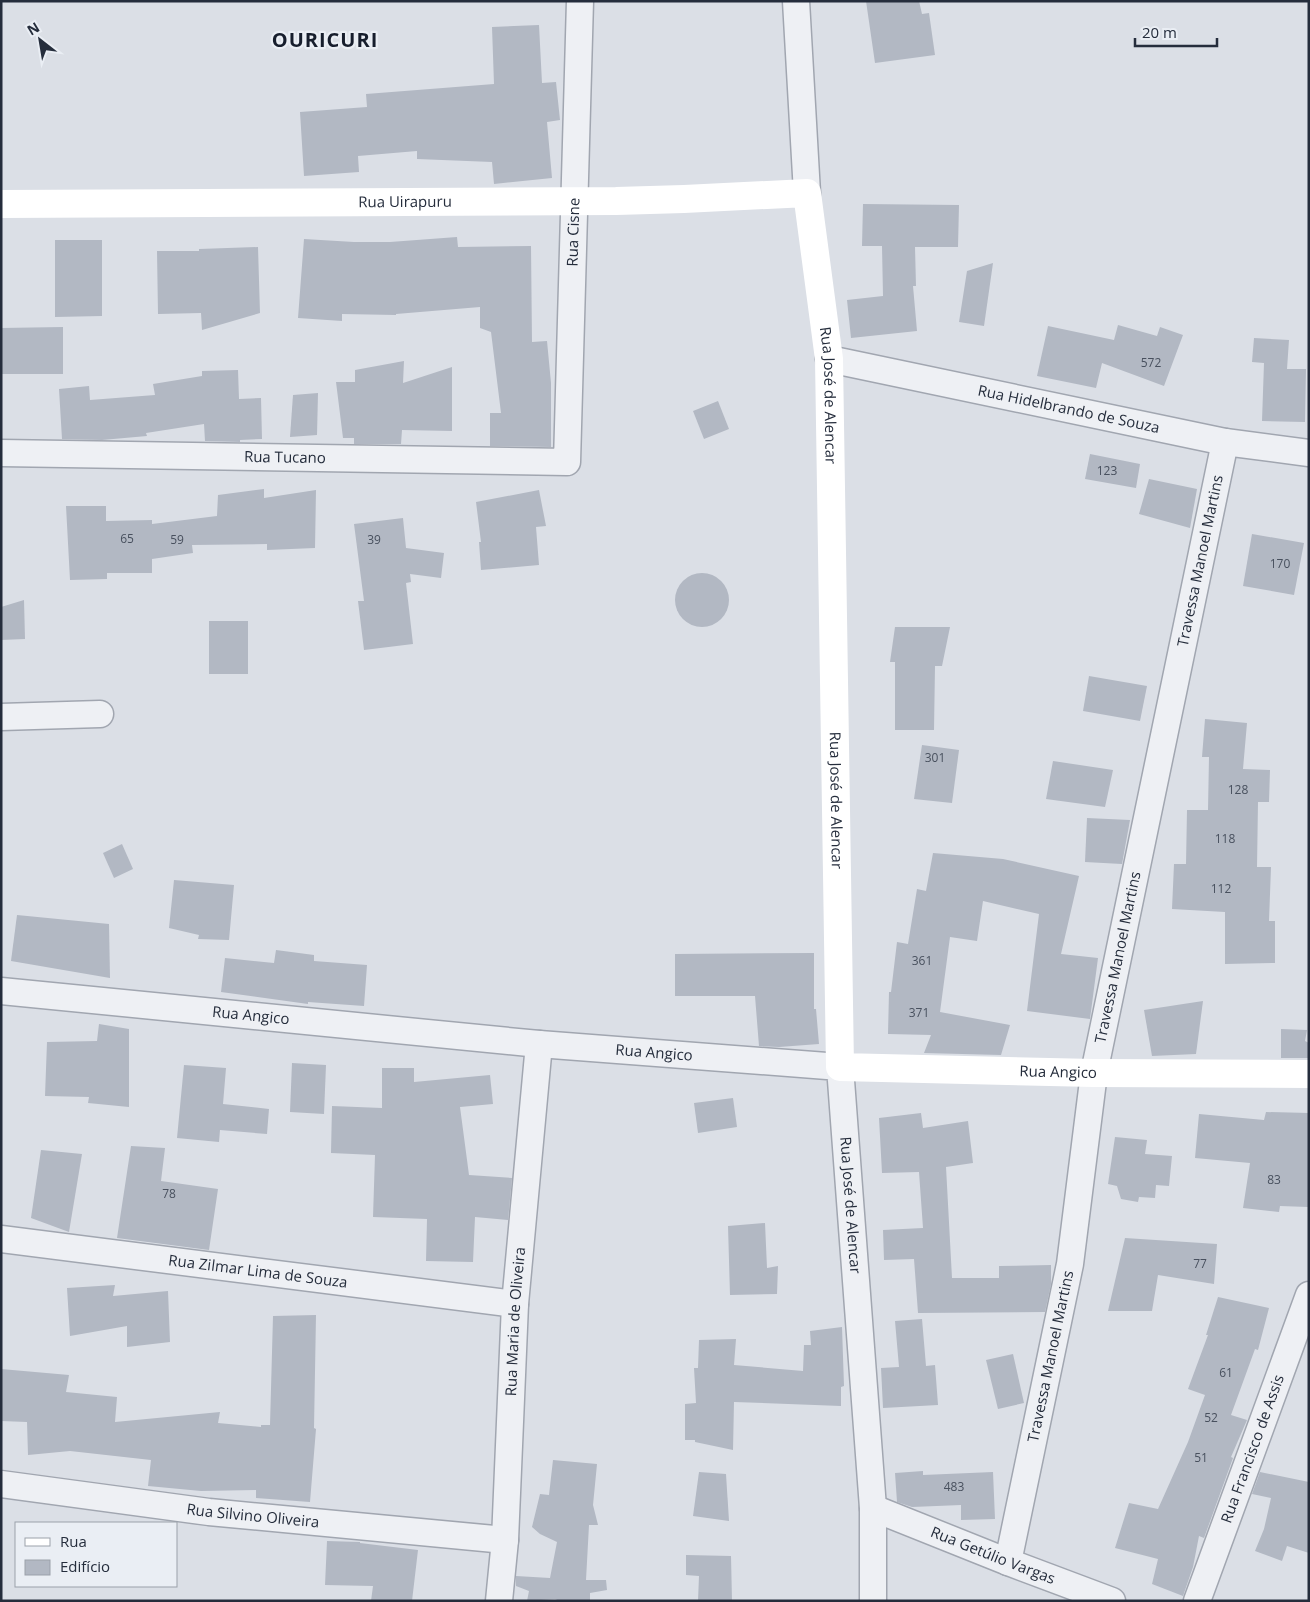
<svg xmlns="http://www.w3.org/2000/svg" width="1310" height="1602" font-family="'Open Sans',sans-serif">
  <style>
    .building { fill: #b2b8c3 }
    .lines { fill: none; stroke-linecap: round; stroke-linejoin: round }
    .street-casing { stroke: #a1a6b0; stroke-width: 29 }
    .street { stroke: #eef0f4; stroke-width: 26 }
    .secondary { stroke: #fff; stroke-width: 28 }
    .labels { text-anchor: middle; stroke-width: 4.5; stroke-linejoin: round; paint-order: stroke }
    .number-label { font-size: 12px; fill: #48505e }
    .street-label { font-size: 15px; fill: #252d3c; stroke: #eaeef4 }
    .district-label { font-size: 20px; font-weight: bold; letter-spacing: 1px; fill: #171e2d; stroke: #eaeef4 }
  </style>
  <rect width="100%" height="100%" fill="#dbdfe6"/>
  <!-- building -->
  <g class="building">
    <path d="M 866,1 L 919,1 L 922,14 L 929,13 L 935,55 L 875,63 Z"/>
    <path d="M 539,25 L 542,83 L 556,82 L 560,120 L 547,122 L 552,178 L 494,184 L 492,162 L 417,159 L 417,151 L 358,156 L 359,172 L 304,176 L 300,112 L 367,107 L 366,94 L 494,84 L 492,27 Z"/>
    <path d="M 863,204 L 959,205 L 958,247 L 915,247 L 916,286 L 913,286 L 917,331 L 851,338 L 847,300 L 883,296 L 882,246 L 862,246 Z"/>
    <path d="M 457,237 L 458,247 L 531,246 L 532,342 L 547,341 L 551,383 L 551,447 L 490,446 L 490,413 L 501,413 L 491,332 L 480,328 L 480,307 L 396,314 L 396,315 L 342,314 L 342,321 L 298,318 L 304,239 L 354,242 L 390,242 Z"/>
    <path d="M 55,240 L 102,240 L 102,316 L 55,317 Z"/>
    <path d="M 258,247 L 260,313 L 202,330 L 201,313 L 158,314 L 157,251 L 199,251 L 199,249 Z"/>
    <path d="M 993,263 L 984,326 L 959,322 L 967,271 Z"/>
    <path d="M 1118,325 L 1157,336 L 1160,327 L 1183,335 L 1164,386 L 1102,363 L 1096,388 L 1037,376 L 1048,326 L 1114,340 Z"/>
    <path d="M 63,327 L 63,374 L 1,374 L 1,328 Z"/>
    <path d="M 1254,338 L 1289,340 L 1287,369 L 1306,369 L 1305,422 L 1262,421 L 1264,363 L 1252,362 Z"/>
    <path d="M 404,361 L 403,383 L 452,367 L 452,431 L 402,430 L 401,444 L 354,444 L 354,438 L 343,438 L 336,382 L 355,382 L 355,370 Z"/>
    <path d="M 238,370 L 239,399 L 261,398 L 262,439 L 240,440 L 240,442 L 205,441 L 204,424 L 146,433 L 147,436 L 102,440 L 62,439 L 59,389 L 89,386 L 90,400 L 155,395 L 153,384 L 202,376 L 202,371 Z"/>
    <path d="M 318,393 L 317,435 L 290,437 L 293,395 Z"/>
    <path d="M 718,401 L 729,429 L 704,439 L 693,411 Z"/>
    <path d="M 1090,454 L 1140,464 L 1136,488 L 1085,479 Z"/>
    <path d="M 1149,479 L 1197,489 L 1190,528 L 1139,514 Z"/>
    <path d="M 264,489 L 264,498 L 316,490 L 315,548 L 267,550 L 267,544 L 192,545 L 193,553 L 152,559 L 152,573 L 107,573 L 107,579 L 70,580 L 66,506 L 106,506 L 106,521 L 152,520 L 152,524 L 217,516 L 218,495 Z"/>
    <path d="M 539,490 L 546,526 L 536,527 L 539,565 L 481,570 L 479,542 L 481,542 L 476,502 Z"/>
    <path d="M 403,518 L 406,548 L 444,553 L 441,578 L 410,574 L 411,582 L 406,583 L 413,644 L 364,650 L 358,601 L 364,601 L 354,524 Z"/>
    <path d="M 1252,534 L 1304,543 L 1294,595 L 1243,586 Z"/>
    <circle cx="702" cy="600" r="27"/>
    <path d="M 24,600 L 25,639 L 1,640 L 1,607 Z"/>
    <rect x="209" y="621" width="39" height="53"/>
    <path d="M 895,627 L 950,627 L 942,666 L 935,666 L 934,730 L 895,730 L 895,662 L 890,662 Z"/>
    <path d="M 1089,676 L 1147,686 L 1140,721 L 1083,711 Z"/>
    <path d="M 1205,719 L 1247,723 L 1243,769 L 1270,770 L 1269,802 L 1258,802 L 1257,867 L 1271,867 L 1269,921 L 1275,921 L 1275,963 L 1225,964 L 1225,912 L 1172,909 L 1174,864 L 1186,864 L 1187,810 L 1208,810 L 1209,757 L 1202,757 Z"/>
    <path d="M 922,745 L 959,750 L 952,803 L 914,799 Z"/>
    <path d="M 1053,761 L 1113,770 L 1105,807 L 1046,799 Z"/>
    <path d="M 1087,818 L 1130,820 L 1122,864 L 1085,862 Z"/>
    <path d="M 122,844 L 133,869 L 114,878 L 103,853 Z"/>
    <path d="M 933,853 L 1003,859 L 1079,876 L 1061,954 L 1098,958 L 1090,1019 L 1027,1011 L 1039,914 L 983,901 L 977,941 L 950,937 L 940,1012 L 1010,1025 L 1001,1055 L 924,1053 L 931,1035 L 888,1034 L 889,992 L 891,992 L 897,942 L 908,944 L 917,889 L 926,891 Z"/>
    <path d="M 174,880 L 234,885 L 229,940 L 198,939 L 199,935 L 169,928 Z"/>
    <path d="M 17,915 L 109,924 L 110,978 L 11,961 Z"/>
    <path d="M 276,950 L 314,955 L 314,961 L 367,965 L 364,1006 L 308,1002 L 308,1004 L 221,992 L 225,958 L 274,963 Z"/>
    <path d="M 814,953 L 814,1009 L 816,1009 L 819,1044 L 779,1047 L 759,1046 L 755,996 L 675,996 L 675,954 Z"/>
    <path d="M 1203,1001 L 1196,1054 L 1152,1056 L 1144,1010 Z"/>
    <path d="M 99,1024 L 129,1029 L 129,1107 L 88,1103 L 89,1097 L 45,1096 L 47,1042 L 97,1041 Z"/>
    <path d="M 1281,1029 L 1307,1030 L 1305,1041 L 1309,1043 L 1309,1058 L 1281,1058 Z"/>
    <path d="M 292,1063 L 326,1065 L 324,1114 L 290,1112 Z"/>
    <path d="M 184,1065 L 226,1068 L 223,1104 L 269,1109 L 267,1134 L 220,1130 L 219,1142 L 177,1138 Z"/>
    <path d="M 382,1068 L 414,1068 L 414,1082 L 490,1075 L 493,1104 L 460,1107 L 469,1175 L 512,1178 L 508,1220 L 475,1217 L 473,1262 L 426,1261 L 427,1219 L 373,1217 L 375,1155 L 331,1153 L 332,1106 L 382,1108 Z"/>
    <path d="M 733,1098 L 737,1127 L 698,1133 L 694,1103 Z"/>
    <path d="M 1266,1112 L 1309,1113 L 1308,1207 L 1280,1206 L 1279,1212 L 1243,1208 L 1250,1163 L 1195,1158 L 1199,1114 L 1264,1120 Z"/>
    <path d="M 921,1113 L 923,1128 L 968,1121 L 973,1163 L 946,1167 L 952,1278 L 999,1278 L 999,1266 L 1051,1265 L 1051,1284 L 1045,1312 L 918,1313 L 914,1259 L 884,1260 L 883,1230 L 923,1228 L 919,1172 L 882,1173 L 879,1118 Z"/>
    <path d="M 1115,1137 L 1147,1140 L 1145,1154 L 1172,1156 L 1169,1186 L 1156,1185 L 1155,1198 L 1139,1197 L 1138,1202 L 1121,1199 L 1117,1186 L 1108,1184 Z"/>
    <path d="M 131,1146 L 165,1148 L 161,1181 L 218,1189 L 209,1250 L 117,1238 Z"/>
    <path d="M 41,1150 L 82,1154 L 69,1232 L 31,1218 Z"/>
    <path d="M 765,1223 L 767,1268 L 778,1266 L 777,1294 L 730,1295 L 728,1226 Z"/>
    <path d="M 1125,1238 L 1217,1244 L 1214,1284 L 1158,1275 L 1152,1311 L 1108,1311 Z"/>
    <path d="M 115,1285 L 113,1296 L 168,1291 L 170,1342 L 127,1347 L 127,1326 L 70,1336 L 67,1288 Z"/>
    <path d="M 1218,1297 L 1269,1308 L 1258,1350 L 1255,1349 L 1231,1415 L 1247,1420 L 1231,1457 L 1233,1458 L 1204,1538 L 1199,1536 L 1193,1567 L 1183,1596 L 1152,1584 L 1158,1559 L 1115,1548 L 1129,1503 L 1158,1509 L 1188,1442 L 1205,1395 L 1188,1389 L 1208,1335 L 1206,1335 Z"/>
    <path d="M 316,1315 L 314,1428 L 316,1429 L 310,1502 L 256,1498 L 256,1490 L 201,1491 L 148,1486 L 151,1460 L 70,1451 L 28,1455 L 27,1422 L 1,1421 L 1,1369 L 69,1375 L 66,1392 L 117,1397 L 115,1422 L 220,1412 L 218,1423 L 261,1427 L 261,1425 L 270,1425 L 273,1316 Z"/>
    <path d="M 922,1319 L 926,1366 L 935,1365 L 938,1405 L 883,1408 L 881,1368 L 899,1367 L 895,1321 Z"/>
    <path d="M 842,1327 L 844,1386 L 841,1387 L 841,1406 L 734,1402 L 733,1450 L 695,1442 L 695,1440 L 685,1440 L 685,1404 L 696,1403 L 694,1368 L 698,1368 L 699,1340 L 736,1339 L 734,1365 L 803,1371 L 804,1345 L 811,1345 L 810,1331 Z"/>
    <path d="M 1013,1354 L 1024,1403 L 998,1409 L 986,1360 Z"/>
    <path d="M 553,1460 L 597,1464 L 593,1505 L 598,1525 L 589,1525 L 586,1580 L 606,1580 L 607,1590 L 590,1593 L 590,1601 L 560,1601 L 555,1599 L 527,1601 L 529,1591 L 516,1586 L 516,1576 L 550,1578 L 557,1542 L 540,1534 L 532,1527 L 540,1494 L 549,1495 Z"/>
    <path d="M 923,1471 L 923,1475 L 993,1472 L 995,1519 L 961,1520 L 961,1505 L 912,1507 L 897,1502 L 895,1473 Z"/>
    <path d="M 699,1472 L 726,1474 L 729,1521 L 693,1516 Z"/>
    <path d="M 1260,1472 L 1309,1482 L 1309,1553 L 1287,1546 L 1282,1561 L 1255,1551 L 1264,1529 L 1271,1498 L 1252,1494 Z"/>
    <path d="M 327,1541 L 360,1542 L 360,1543 L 418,1550 L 412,1601 L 371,1601 L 373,1586 L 325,1585 Z"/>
    <path d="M 686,1555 L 731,1556 L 732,1601 L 698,1601 L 699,1576 L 686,1575 Z"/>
  </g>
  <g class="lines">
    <defs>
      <g id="street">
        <path d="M 796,1 L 807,193"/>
        <path id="s1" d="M 829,359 L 1225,442 L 1309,453"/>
        <path id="s2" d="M 1,453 L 567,462 L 580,1"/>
        <path d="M 1,717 L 100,714"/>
        <path id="s3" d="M 1,991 L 539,1044 L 840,1067 L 873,1508 L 873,1601"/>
        <path id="s4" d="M 1,1239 L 515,1304"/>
        <path id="s5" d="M 1,1484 L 209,1512 L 505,1540"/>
        <path id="s6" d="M 873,1508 L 1008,1562 L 1112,1601"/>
        <path id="s7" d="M 1008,1562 L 1070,1264 L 1094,1073 L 1225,442"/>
        <path id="s8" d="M 499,1601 L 505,1540 L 515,1304 L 539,1044"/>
        <path id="s9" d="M 1197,1601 L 1309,1295"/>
      </g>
    </defs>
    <!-- street casing -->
    <use href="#street" class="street-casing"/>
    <!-- street -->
    <use href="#street" class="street"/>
    <!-- secondary -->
    <path class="secondary" id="s10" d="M 1,204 L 616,201 L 684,199 L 807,193 L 829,359 L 840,1067 L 1094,1073 L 1309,1074"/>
  </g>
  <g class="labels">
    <!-- number labels -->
    <g class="number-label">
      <text x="1151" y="367">572</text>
      <text x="1107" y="475">123</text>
      <text x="127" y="543">65</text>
      <text x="177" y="544">59</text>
      <text x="374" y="544">39</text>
      <text x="1280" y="568">170</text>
      <text x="935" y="762">301</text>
      <text x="1238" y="794">128</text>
      <text x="1225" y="843">118</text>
      <text x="1221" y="893">112</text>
      <text x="922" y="965">361</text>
      <text x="919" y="1017">371</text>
      <text x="1274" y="1184">83</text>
      <text x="169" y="1198">78</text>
      <text x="1200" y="1268">77</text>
      <text x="1226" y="1377">61</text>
      <text x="1211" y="1422">52</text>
      <text x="1201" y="1462">51</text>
      <text x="954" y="1491">483</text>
    </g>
    <!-- street labels -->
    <g class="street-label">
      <text dy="5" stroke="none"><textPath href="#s10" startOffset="404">Rua Uirapuru</textPath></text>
      <text dy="5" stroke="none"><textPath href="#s2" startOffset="796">Rua Cisne</textPath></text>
      <text dy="5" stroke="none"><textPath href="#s10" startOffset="1010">Rua José de Alencar</textPath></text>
      <text dy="5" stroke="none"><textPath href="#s1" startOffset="245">Rua Hidelbrando de Souza</textPath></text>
      <text dy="5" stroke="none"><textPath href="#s2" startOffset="284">Rua Tucano</textPath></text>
      <text dy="5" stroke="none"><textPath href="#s7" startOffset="1020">Travessa Manoel Martins</textPath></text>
      <text dy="5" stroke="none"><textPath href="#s10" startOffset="1415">Rua José de Alencar</textPath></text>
      <text dy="5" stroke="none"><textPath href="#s7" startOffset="615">Travessa Manoel Martins</textPath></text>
      <text dy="5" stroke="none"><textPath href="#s3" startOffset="251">Rua Angico</textPath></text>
      <text dy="5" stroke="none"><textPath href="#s3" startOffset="656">Rua Angico</textPath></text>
      <text dy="5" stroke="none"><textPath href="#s10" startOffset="1900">Rua Angico</textPath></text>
      <text dy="5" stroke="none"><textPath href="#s3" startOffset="981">Rua José de Alencar</textPath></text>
      <text dy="5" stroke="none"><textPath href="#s4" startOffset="259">Rua Zilmar Lima de Souza</textPath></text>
      <text dy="5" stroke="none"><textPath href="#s8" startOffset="280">Rua Maria de Oliveira</textPath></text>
      <text dy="5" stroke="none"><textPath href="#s7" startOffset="210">Travessa Manoel Martins</textPath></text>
      <text dy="5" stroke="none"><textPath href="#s9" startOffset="162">Rua Francisco de Assis</textPath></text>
      <text dy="5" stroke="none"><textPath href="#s5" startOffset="254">Rua Silvino Oliveira</textPath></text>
      <text dy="5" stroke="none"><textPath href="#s6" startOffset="129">Rua Getúlio Vargas</textPath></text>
    </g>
    <!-- district labels -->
    <g class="district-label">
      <text x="325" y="47">OURICURI</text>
    </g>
  </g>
  <!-- border -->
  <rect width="1310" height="1602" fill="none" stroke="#252d3c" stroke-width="5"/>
  <!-- legend -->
  <rect x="15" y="1522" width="162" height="65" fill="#eaeef4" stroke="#9ba1aa"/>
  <rect x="25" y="1538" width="25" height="8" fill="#ffffff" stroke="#9ba1aa"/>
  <text x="60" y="1547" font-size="15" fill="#252d3c">Rua</text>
  <rect x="25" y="1560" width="25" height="15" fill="#b2b8c3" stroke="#9ba1aa"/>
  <text x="60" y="1572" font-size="15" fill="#252d3c">Edifício</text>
  <!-- north arrow -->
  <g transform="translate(40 40) rotate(329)" stroke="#eaeef4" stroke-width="4" paint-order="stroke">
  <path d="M0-4L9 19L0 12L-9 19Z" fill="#252d3c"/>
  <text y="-8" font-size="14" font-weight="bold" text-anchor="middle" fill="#252d3c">N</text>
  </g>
  <!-- scale -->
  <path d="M1135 38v8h82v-8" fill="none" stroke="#252d3c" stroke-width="2.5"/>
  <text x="1142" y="38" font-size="15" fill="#252d3c" stroke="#eaeef4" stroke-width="4" paint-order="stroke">20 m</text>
</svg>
